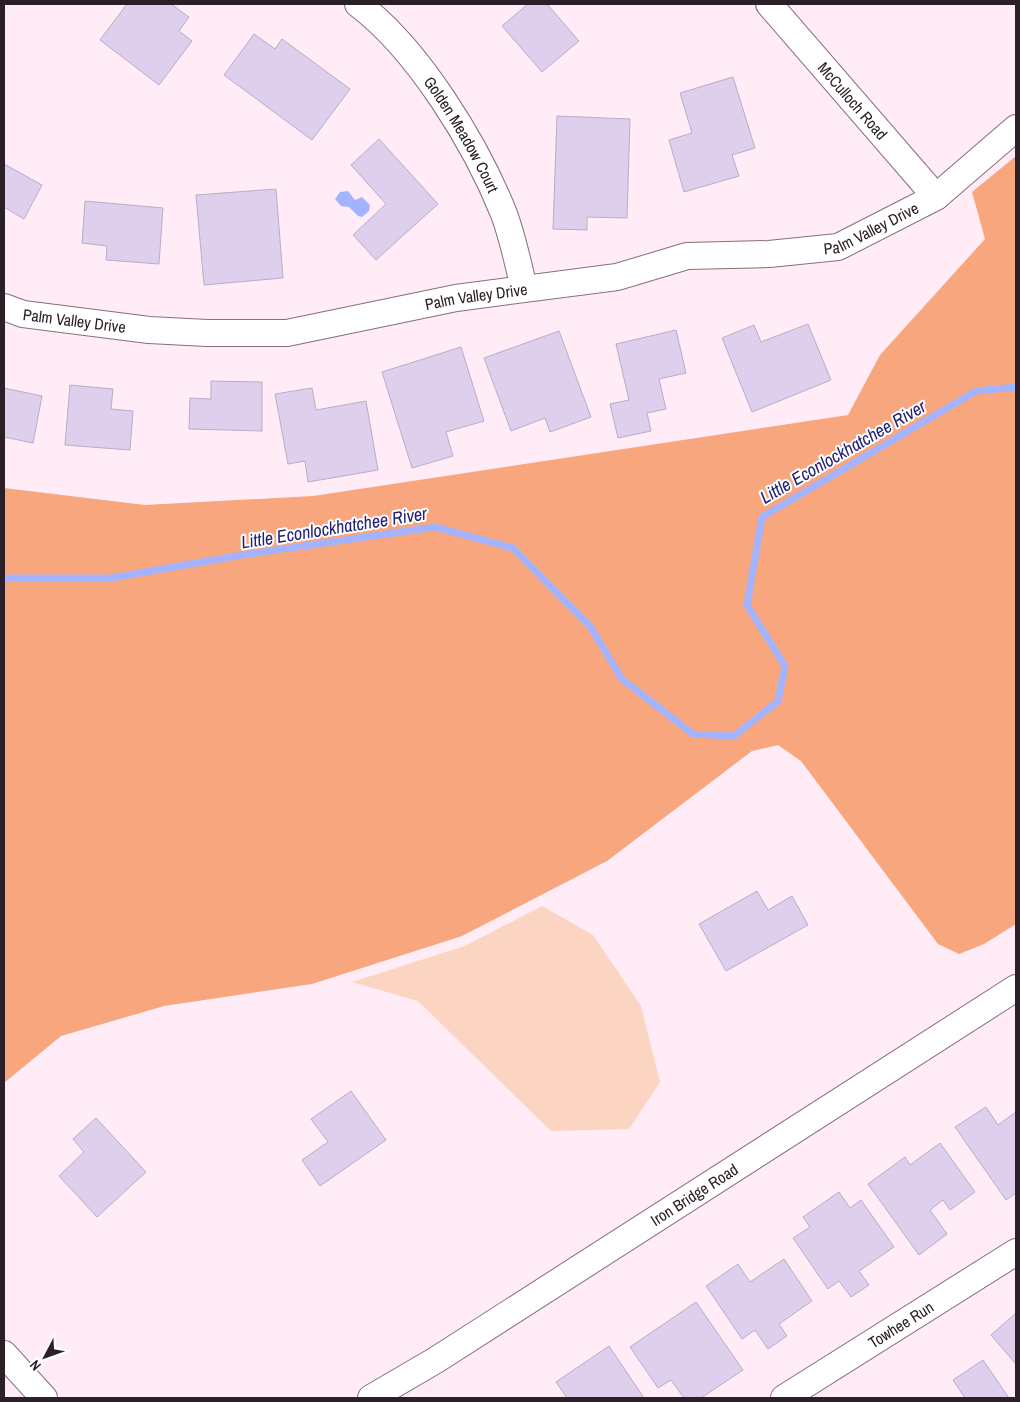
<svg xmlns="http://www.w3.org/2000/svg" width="1020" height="1402" font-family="'Archivo Narrow',sans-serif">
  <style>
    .green { fill: #fbd4c2 }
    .forest { fill: #f7a67e }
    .water { fill: #a4b3ff }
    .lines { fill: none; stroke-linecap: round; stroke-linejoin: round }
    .stream { stroke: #a4b3ff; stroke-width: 7 }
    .building { fill: #decfec; stroke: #baacc7 }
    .minor-casing { stroke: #886d7e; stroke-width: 28 }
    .minor { stroke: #fff; stroke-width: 26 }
    .labels { text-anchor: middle; stroke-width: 4; stroke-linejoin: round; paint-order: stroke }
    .street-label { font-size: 16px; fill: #2b2027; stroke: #fff }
    .water-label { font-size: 18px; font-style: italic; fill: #222176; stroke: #fff }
  </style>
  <rect width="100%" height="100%" fill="#ffecf7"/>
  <!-- green -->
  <path class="green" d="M 542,906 L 593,935 L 641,1006 L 660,1082 L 629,1129 L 551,1131 L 418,1001 L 352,982 L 465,946 Z"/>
  <!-- forest -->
  <path class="forest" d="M 1016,156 L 1016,924 L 984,944 L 959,954 L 938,944 L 801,761 L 778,745 L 752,751 L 607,861 L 462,936 L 312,984 L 164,1006 L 61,1036 L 4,1083 L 4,488 L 145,505 L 313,496 L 848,415 L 880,355 L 985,239 L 972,192 Z"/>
  <!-- water -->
  <path class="water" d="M 348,191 L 355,200 L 362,197 L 370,205 L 369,211 L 362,217 L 358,216 L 349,207 L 341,206 L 335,199 L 340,192 Z"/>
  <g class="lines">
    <!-- stream -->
    <path class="stream" d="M 4,578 L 111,578 L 242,555 L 435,527 L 513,548 L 590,626 L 622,679 L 693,734 L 734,736 L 778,701 L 785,666 L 747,605 L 762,517 L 976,391 L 1016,387"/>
  </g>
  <!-- building -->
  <g class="building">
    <path d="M 127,4 L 171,4 L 189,17 L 179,31 L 192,41 L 159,85 L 100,40 Z"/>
    <path d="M 528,4 L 547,4 L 579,41 L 542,72 L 502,26 Z"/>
    <path d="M 254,34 L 275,49 L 282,39 L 350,89 L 312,140 L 224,75 Z"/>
    <path d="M 733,77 L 755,148 L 732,155 L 739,176 L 684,192 L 669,140 L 692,133 L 680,93 Z"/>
    <path d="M 557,116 L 630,119 L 627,218 L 587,217 L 587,230 L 553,229 Z"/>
    <path d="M 379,139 L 438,204 L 376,260 L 353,235 L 386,204 L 351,165 Z"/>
    <path d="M 4,164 L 42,185 L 24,219 L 4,207 Z"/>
    <path d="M 276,189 L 283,278 L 204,285 L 196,195 Z"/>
    <path d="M 85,201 L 163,208 L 159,264 L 106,260 L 107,246 L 82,243 Z"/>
    <path d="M 808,324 L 831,380 L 752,412 L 722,338 L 754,325 L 761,342 Z"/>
    <path d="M 676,330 L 686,373 L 659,379 L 666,409 L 647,413 L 651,431 L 618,438 L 610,404 L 629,400 L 616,344 Z"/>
    <path d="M 559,331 L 591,417 L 550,432 L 545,418 L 511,431 L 484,358 Z"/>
    <path d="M 461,347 L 484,421 L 446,432 L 453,456 L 412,468 L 382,372 Z"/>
    <path d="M 211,381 L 262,382 L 262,431 L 189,429 L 190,398 L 211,399 Z"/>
    <path d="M 70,385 L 113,389 L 111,409 L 133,411 L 130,450 L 65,445 Z"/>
    <path d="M 4,388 L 42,396 L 33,443 L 4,437 Z"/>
    <path d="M 312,388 L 316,410 L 366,401 L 378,470 L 308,482 L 305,461 L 288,464 L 275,394 Z"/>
    <path d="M 757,891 L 768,910 L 792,896 L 808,925 L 726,971 L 699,924 Z"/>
    <path d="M 351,1091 L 386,1140 L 320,1186 L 302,1160 L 328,1142 L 311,1119 Z"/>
    <path d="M 986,1107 L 998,1125 L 1016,1112 L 1016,1193 L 1006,1200 L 955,1127 Z"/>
    <path d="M 96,1118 L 146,1172 L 97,1217 L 59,1176 L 84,1152 L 73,1139 Z"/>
    <path d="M 940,1143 L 975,1192 L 950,1210 L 943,1200 L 930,1210 L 947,1234 L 919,1255 L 868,1184 L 905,1157 L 910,1165 Z"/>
    <path d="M 839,1192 L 850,1208 L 861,1200 L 894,1247 L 859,1271 L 869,1285 L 851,1297 L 839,1281 L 828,1289 L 793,1238 L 810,1227 L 803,1217 Z"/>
    <path d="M 784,1259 L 812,1301 L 779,1324 L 787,1336 L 768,1349 L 755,1330 L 742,1339 L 706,1286 L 738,1264 L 750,1282 Z"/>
    <path d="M 696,1302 L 743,1370 L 701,1398 L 684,1398 L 671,1380 L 658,1388 L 630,1347 Z"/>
    <path d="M 1016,1313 L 1016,1364 L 991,1335 Z"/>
    <path d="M 609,1346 L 644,1398 L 567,1398 L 556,1382 Z"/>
    <path d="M 983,1360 L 1009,1398 L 965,1398 L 953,1380 Z"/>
  </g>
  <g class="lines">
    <defs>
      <g id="minor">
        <path id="s1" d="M 358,4 C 418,49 476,144 504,214 C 513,238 518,264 524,288"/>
        <path id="s2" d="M 769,4 L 936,197"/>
        <path id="s3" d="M 4,307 L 23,314 L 149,330 L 207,333 L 287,333 L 456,298 L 617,277 L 687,256 L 769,254 L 838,247 L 936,197 L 1016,128"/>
        <path d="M 4,1354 L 44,1398"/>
        <path id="s4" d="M 371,1398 L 436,1360 L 1016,988"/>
        <path id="s5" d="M 784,1398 L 1016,1252"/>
      </g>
    </defs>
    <!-- minor casing -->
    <use href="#minor" class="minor-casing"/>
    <!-- minor -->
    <use href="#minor" class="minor"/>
  </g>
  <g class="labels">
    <!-- street labels -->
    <g class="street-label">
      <text dy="6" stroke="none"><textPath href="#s2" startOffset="128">McCulloch Road</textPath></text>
      <text dy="6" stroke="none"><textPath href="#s1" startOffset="168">Golden Meadow Court</textPath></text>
      <text dy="6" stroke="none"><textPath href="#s3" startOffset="882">Palm Valley Drive</textPath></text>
      <text dy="6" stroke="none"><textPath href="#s3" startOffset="478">Palm Valley Drive</textPath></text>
      <text dy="6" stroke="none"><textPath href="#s3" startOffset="72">Palm Valley Drive</textPath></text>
      <text dy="6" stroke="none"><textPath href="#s4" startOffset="382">Iron Bridge Road</textPath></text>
      <text dy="6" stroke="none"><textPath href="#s5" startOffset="138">Towhee Run</textPath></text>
    </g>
    <!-- water labels -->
    <g class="water-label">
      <text transform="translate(843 452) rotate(-30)" y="6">Little Econlockhatchee River</text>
      <text transform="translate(334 528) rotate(-9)" y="6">Little Econlockhatchee River</text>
    </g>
  </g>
  <!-- border -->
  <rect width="1020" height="1402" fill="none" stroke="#2b2027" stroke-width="10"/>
  <!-- north arrow -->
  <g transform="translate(45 1357) rotate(229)" stroke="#ffffff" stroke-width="4" paint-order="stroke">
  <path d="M0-4L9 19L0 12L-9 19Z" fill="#2b2027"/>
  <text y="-8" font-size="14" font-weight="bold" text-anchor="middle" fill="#2b2027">N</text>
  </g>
</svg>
